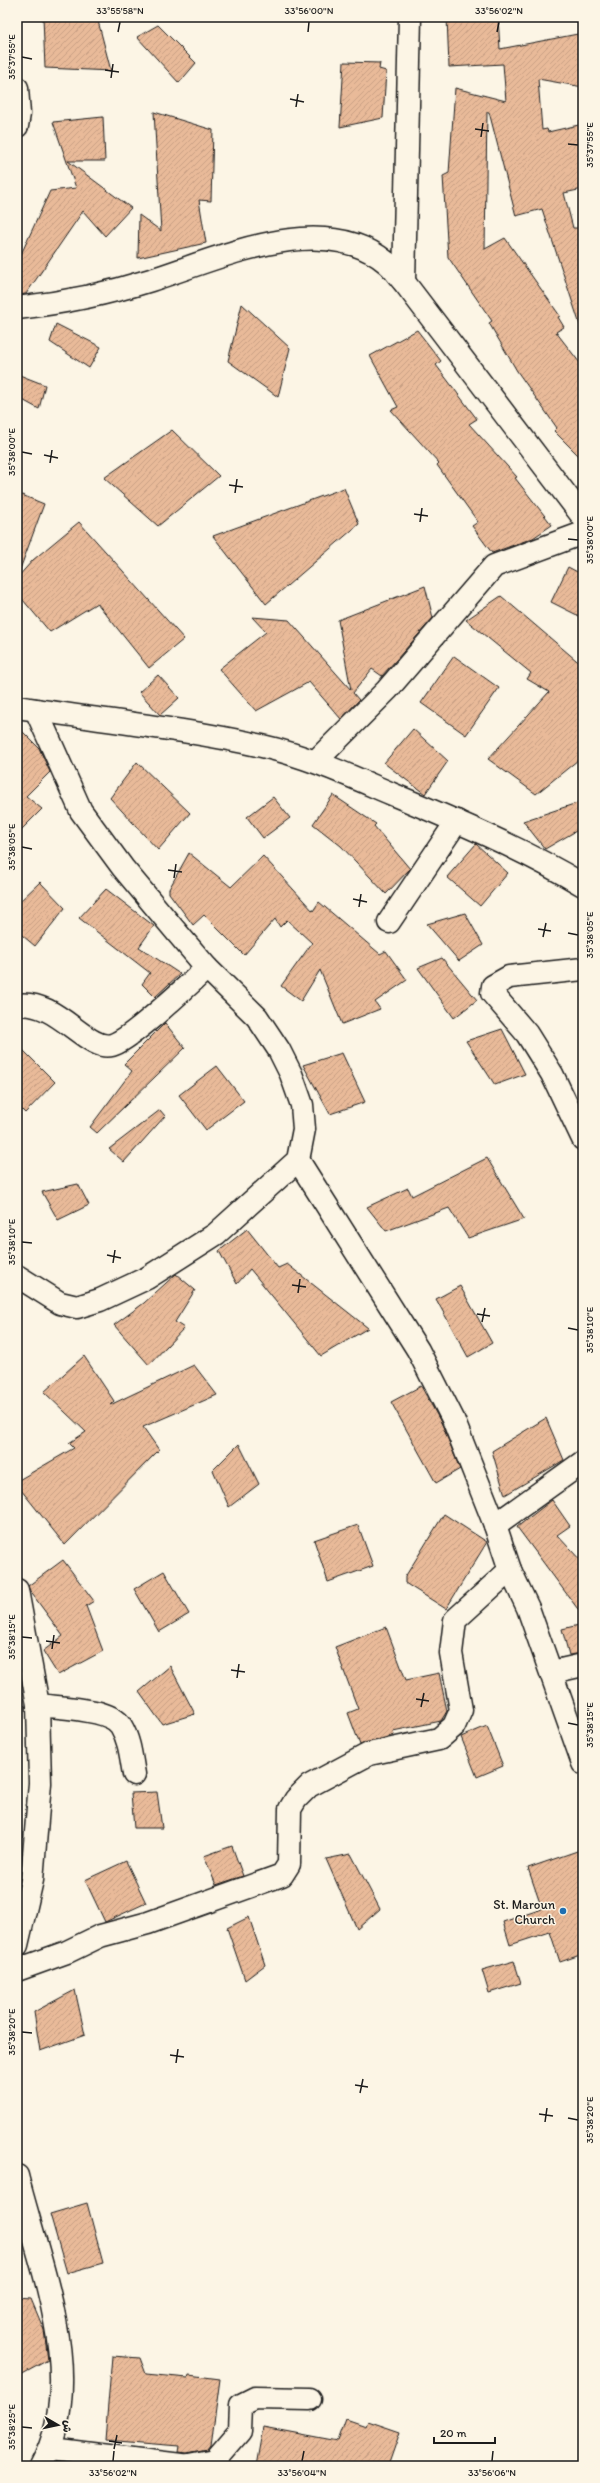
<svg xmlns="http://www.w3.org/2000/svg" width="600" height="2483" font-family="Itim,'Playpen Sans Arabic',sans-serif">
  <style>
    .building { fill: url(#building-hatch); stroke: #1c1c1c }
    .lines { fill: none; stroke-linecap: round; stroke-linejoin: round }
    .minor-casing { stroke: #1c1c1c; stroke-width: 25 }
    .minor { stroke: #fcf5e5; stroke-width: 22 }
    .ticks { fill: none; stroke: #1c1c1c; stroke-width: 1.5 }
    .poi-dot { fill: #1f6fb2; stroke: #fcf5e5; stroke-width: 1.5 }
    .labels { text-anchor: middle; stroke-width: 3; stroke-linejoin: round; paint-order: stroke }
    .poi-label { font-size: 13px; fill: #1c1c1c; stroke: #fcf5e5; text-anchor: end }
    .neatline { fill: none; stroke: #1c1c1c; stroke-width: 1.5 }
    .ticks-label { font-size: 10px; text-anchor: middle; fill: #1c1c1c }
  </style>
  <defs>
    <pattern id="building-hatch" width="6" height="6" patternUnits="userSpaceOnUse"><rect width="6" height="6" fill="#e9ba99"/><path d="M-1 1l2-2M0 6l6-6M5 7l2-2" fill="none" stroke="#c79f83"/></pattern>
  </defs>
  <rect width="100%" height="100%" fill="#fcf5e5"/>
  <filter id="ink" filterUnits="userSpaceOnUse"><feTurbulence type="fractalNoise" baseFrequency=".025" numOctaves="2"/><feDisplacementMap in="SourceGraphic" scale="8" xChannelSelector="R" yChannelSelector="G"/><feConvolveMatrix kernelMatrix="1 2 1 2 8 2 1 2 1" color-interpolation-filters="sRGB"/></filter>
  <g filter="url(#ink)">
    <!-- building -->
    <g class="building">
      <path d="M 43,17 L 97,17 L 111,71 L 45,68 Z"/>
      <path d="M 447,17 L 498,17 L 500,49 L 583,33 L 583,87 L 538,79 L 542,130 L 547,129 L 548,132 L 583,124 L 583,189 L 564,193 L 573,228 L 583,228 L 583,325 L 580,325 L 542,209 L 516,216 L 489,112 L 487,112 L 485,249 L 505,238 L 560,316 L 558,317 L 564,327 L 556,332 L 583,367 L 583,460 L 554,431 L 557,428 L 517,371 L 489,323 L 492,321 L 448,257 L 443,176 L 449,173 L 455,88 L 506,101 L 503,64 L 449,67 Z"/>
      <path d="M 158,25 L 196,63 L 179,83 L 137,37 Z"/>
      <path d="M 344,62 L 380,63 L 379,69 L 386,71 L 383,118 L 340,127 Z"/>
      <path d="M 154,112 L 213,130 L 211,201 L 199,200 L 206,243 L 138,258 L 139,215 L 161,231 Z"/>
      <path d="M 103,117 L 105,161 L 68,161 L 131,208 L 105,236 L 83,211 L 26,294 L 17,295 L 17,263 L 50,191 L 76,188 L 53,122 Z"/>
      <path d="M 242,304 L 290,348 L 278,397 L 228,361 Z"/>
      <path d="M 56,324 L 101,347 L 89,368 L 50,342 Z"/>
      <path d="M 417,330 L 441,361 L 436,365 L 477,419 L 469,424 L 517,477 L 515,478 L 552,525 L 533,538 L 492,553 L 472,526 L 478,522 L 437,465 L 439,463 L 391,410 L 398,407 L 370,356 Z"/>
      <path d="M 17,374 L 45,385 L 39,409 L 17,397 Z"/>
      <path d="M 172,430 L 219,476 L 158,526 L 104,478 Z"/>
      <path d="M 344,488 L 359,524 L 266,604 L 213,536 Z"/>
      <path d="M 17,493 L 44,504 L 19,572 L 17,572 Z"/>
      <path d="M 79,522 L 184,639 L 149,668 L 97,603 L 50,632 L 17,593 L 17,578 L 33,560 Z"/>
      <path d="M 568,567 L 583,575 L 583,618 L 551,602 Z"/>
      <path d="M 425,586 L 433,618 L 382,676 L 372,669 L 353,693 L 359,700 L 341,719 L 309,682 L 256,711 L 219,669 L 266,632 L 252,617 L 289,620 L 351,690 L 338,620 Z"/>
      <path d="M 501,596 L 583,666 L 583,756 L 536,794 L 488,759 L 549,692 L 527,679 L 531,673 L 466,620 Z"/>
      <path d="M 454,656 L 499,688 L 466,735 L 421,703 Z"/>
      <path d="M 158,675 L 179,698 L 160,715 L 139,692 Z"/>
      <path d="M 17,726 L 39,748 L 50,772 L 26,796 L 42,809 L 17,834 Z"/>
      <path d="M 413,729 L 448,761 L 425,794 L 384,763 Z"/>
      <path d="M 137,762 L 190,813 L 158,850 L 110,798 Z"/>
      <path d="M 333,795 L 376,824 L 374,826 L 410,869 L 386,894 L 341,846 L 313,824 Z"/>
      <path d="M 273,797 L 290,818 L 263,838 L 247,817 Z"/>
      <path d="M 583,801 L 583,827 L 545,849 L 523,821 Z"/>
      <path d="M 476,844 L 508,873 L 480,906 L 447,877 Z"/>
      <path d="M 189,853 L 231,887 L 263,856 L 313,911 L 319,902 L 380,954 L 386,951 L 407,980 L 375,1002 L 380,1009 L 342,1024 L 320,970 L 301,1001 L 281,986 L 312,943 L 287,920 L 280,927 L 275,919 L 244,955 L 204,915 L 193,925 L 169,893 L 169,889 Z"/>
      <path d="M 40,882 L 65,908 L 35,946 L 17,931 L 17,904 Z"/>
      <path d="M 106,889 L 154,926 L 139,947 L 180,974 L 155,997 L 142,984 L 150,973 L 79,918 Z"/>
      <path d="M 465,913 L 483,945 L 459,961 L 427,924 Z"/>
      <path d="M 442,958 L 477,1000 L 454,1018 L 418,968 Z"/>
      <path d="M 165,1023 L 185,1048 L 97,1133 L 90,1127 L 132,1071 L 124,1064 Z"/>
      <path d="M 502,1029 L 525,1074 L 495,1085 L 466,1041 Z"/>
      <path d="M 17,1044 L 55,1082 L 25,1113 L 17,1105 Z"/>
      <path d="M 342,1053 L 365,1102 L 330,1114 L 303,1065 Z"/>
      <path d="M 217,1066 L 244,1101 L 206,1130 L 179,1095 Z"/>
      <path d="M 160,1110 L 165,1116 L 124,1162 L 109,1149 Z"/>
      <path d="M 487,1158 L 524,1219 L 468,1238 L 449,1208 L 386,1231 L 367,1207 L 408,1188 L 412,1196 Z"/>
      <path d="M 78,1184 L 89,1205 L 58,1220 L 42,1192 Z"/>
      <path d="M 247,1229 L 278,1268 L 287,1264 L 368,1328 L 321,1356 L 250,1269 L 237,1284 L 219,1251 Z"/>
      <path d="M 176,1274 L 195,1290 L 175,1322 L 184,1328 L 149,1365 L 114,1325 L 144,1303 Z"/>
      <path d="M 460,1286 L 492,1343 L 468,1357 L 436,1299 Z"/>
      <path d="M 84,1356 L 114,1401 L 110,1405 L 194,1365 L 217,1395 L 143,1427 L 159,1450 L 65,1545 L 17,1485 L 17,1481 L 74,1448 L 69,1443 L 86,1432 L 44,1392 Z"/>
      <path d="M 421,1386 L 442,1424 L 460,1469 L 436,1483 L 391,1402 Z"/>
      <path d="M 546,1418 L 564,1460 L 505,1495 L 492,1451 Z"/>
      <path d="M 239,1444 L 259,1484 L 229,1507 L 213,1470 Z"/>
      <path d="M 552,1500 L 570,1526 L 557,1535 L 583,1563 L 583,1616 L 517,1527 Z"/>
      <path d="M 444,1514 L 487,1542 L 446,1609 L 405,1583 L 405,1577 Z"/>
      <path d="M 358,1525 L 373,1566 L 328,1582 L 314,1540 Z"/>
      <path d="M 63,1560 L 94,1601 L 86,1606 L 103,1651 L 58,1675 L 43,1651 L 63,1636 L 30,1591 L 28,1586 Z"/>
      <path d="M 164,1571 L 189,1614 L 159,1632 L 134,1589 Z"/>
      <path d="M 583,1624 L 583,1653 L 569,1655 L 562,1629 Z"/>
      <path d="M 386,1627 L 406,1680 L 439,1673 L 447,1711 L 441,1721 L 393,1731 L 394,1735 L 360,1745 L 348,1713 L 358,1709 L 335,1647 Z"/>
      <path d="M 170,1666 L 195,1714 L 162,1724 L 139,1692 Z"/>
      <path d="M 487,1726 L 503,1766 L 477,1777 L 461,1737 Z"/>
      <path d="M 157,1792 L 162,1828 L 134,1828 L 131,1793 Z"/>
      <path d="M 232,1846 L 243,1876 L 216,1885 L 204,1856 Z"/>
      <path d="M 583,1849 L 583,1954 L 560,1962 L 550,1932 L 510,1945 L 503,1922 L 542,1909 L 528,1868 Z"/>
      <path d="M 351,1854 L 380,1909 L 357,1929 L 326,1859 Z"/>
      <path d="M 126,1861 L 146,1903 L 105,1922 L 85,1880 Z"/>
      <path d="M 249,1917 L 265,1965 L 245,1980 L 227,1928 Z"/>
      <path d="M 514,1961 L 521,1983 L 489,1993 L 482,1970 Z"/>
      <path d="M 75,1990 L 85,2035 L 40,2051 L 34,2012 Z"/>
      <path d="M 87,2203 L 103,2263 L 67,2273 L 50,2214 Z"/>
      <path d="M 17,2298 L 31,2299 L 44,2330 L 48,2360 L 17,2377 Z"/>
      <path d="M 112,2356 L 140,2358 L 146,2374 L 188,2378 L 189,2375 L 220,2379 L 211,2445 L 208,2449 L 186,2453 L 178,2452 L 179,2446 L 105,2440 Z"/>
      <path d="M 346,2419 L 366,2426 L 368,2421 L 400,2432 L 388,2466 L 256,2466 L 263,2427 L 338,2441 Z"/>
    </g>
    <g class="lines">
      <defs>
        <g id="minor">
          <path d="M 17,88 L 19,114 L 17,126"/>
          <path d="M 404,282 L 410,17"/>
          <path d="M 17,308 C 62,303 107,294 151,280 C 218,259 322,209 386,262 C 393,267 398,276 404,282 L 583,517"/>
          <path d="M 17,707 C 99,720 181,728 262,746 C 307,756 350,776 392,794 C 457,821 523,849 583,885"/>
          <path d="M 316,761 L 387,690 L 494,566 L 583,533"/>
          <path d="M 389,922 L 457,821"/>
          <path d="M 583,969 L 509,977 L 493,986 L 492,993 L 527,1034 L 552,1074 L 583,1139"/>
          <path d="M 17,1005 C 56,998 87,1052 112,1045 C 131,1040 189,984 207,968"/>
          <path d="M 298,1160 L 418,1350 L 453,1419 L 495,1525 L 510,1570 L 528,1608 L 583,1763"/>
          <path d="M 17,1276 L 60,1303 L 77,1307 L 100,1300 L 147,1278 L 216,1234 L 298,1160 L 304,1129 L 302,1105 L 291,1074 L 279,1050 L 257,1017 L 207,968 L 179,935 L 123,868 L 81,811 L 36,710"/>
          <path d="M 495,1525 L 583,1462"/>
          <path d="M 17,1590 L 38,1705 L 40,1783 L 32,1880 L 17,1945"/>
          <path d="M 552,1672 L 583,1665"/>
          <path d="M 38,1705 C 59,1708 110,1708 121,1726 C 130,1741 131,1758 134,1774"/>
          <path d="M 17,1970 L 67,1952 L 100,1936 L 148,1923 L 282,1875 L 289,1864 L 290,1809 L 296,1799 L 309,1786 L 369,1754 L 439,1739 L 454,1726 L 461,1710 L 451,1653 L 455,1620 L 510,1570"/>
          <path d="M 17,2176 C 39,2265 89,2379 41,2466"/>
          <path d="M 51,2449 L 189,2466"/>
          <path d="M 189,2465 L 215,2460 L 240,2431 L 241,2405 L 255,2398 L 310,2399"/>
        </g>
      </defs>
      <!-- minor casing -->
      <use href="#minor" class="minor-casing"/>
      <!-- minor -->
      <use href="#minor" class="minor"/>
    </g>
  </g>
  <!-- ticks -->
  <path class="ticks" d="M 118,32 L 120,22M 308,32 L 309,22M 497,32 L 499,22M 22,57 L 32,59M 105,70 L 119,72M 111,78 L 113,64M 290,99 L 304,102M 296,107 L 298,94M 475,129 L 489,131M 481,137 L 483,123M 568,144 L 578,145M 22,452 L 32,454M 44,455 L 58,458M 50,463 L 52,450M 229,485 L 243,487M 235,493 L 237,479M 414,514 L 428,516M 420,522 L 422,508M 568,539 L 578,540M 22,847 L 32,849M 168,870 L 182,872M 174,878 L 176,864M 353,899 L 367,902M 359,907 L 361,894M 538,929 L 551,931M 568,933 L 578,935M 543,937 L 546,923M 22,1242 L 32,1243M 107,1255 L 121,1258M 113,1263 L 115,1250M 292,1285 L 306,1287M 298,1293 L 300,1279M 477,1314 L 490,1316M 482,1322 L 485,1308M 568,1328 L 578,1330M 22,1637 L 32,1638M 46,1641 L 60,1643M 52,1649 L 54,1635M 231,1670 L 245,1672M 237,1678 L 239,1664M 416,1699 L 429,1701M 421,1707 L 424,1693M 568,1723 L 578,1725M 22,2032 L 32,2033M 170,2055 L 184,2057M 176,2063 L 178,2049M 355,2085 L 368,2087M 360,2093 L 363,2079M 539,2114 L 553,2116M 568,2118 L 578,2120M 545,2122 L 547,2108M 22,2427 L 32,2428M 109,2441 L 122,2443M 114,2449 L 117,2435M 113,2461 L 114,2451M 302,2461 L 304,2451M 492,2461 L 493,2451"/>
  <!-- markers -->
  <circle class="poi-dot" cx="563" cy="1911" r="4"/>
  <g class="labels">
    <!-- poi labels -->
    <g class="poi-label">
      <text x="555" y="1909">St. Maroun<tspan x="555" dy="15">Church</tspan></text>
    </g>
  </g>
  <!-- margin -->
  <rect width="600" height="2483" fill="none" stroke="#fcf5e5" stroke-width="44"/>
  <!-- north arrow -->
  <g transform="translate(58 2425) rotate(99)" stroke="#fcf5e5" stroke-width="3" paint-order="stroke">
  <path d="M0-3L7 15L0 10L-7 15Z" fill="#1c1c1c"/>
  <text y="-6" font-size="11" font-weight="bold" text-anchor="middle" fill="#1c1c1c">ش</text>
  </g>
  <!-- scale -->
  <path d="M434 2437v6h61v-6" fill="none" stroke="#1c1c1c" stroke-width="2"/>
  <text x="440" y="2437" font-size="12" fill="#1c1c1c" stroke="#fcf5e5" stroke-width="3" paint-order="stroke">20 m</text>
  <rect x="22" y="22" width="556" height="2439" class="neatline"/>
  <g class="ticks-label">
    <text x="120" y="14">33°55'58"N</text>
    <text x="309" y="14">33°56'00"N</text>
    <text x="499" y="14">33°56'02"N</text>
    <text transform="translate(11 57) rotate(-90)" y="4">35°37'55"E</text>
    <text transform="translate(589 145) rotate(-90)" y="4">35°37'55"E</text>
    <text transform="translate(11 452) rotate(-90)" y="4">35°38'00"E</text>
    <text transform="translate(589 540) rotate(-90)" y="4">35°38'00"E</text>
    <text transform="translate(11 847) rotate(-90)" y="4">35°38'05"E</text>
    <text transform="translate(589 935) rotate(-90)" y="4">35°38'05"E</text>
    <text transform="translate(11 1242) rotate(-90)" y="4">35°38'10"E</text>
    <text transform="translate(589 1330) rotate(-90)" y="4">35°38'10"E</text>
    <text transform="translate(11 1637) rotate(-90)" y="4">35°38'15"E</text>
    <text transform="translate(589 1725) rotate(-90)" y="4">35°38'15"E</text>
    <text transform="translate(11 2032) rotate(-90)" y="4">35°38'20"E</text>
    <text transform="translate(589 2120) rotate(-90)" y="4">35°38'20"E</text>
    <text transform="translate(11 2427) rotate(-90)" y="4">35°38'25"E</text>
    <text x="113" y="2476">33°56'02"N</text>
    <text x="302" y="2476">33°56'04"N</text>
    <text x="492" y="2476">33°56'06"N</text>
  </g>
</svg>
